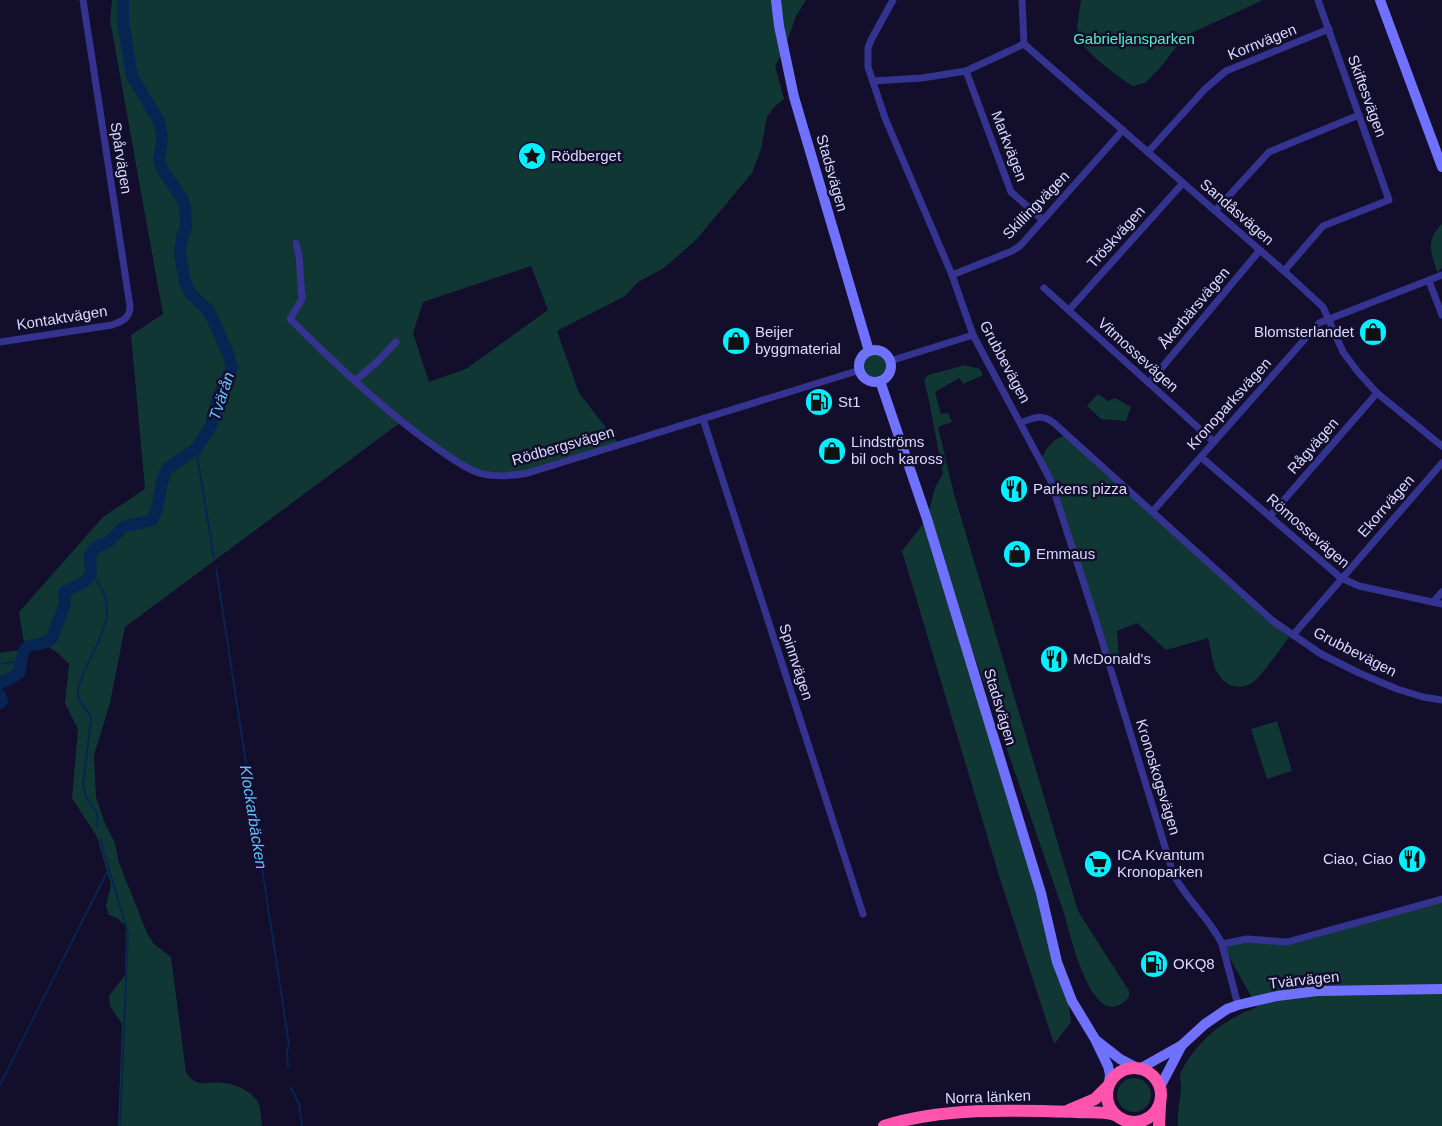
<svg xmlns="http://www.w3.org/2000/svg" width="1442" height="1126" font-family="Helvetica,sans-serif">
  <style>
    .green { fill: #103734; fill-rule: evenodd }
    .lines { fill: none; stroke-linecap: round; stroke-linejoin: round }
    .stream { stroke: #072552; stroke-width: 2 }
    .river { stroke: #072552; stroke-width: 12 }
    .street { stroke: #343490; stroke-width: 7 }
    .secondary { stroke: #7072ff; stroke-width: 10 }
    .highway { stroke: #ff54ad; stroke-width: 12 }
    .labels { text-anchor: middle; stroke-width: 5; stroke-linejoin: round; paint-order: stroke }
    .park-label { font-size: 15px; fill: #57edc1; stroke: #120e2c }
    .street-label { font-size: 15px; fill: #dcd9ff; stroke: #120e2c }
    .poi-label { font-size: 15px; fill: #dcd9ff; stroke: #120e2c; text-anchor: start }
    .water-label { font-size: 16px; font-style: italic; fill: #67bfff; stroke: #120e2c }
  </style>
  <rect width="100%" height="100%" fill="#120e2c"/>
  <!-- green -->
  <g class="green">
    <path d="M 112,0 L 806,0 L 796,16 L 784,50 L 775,66 L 784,99 L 774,107 L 767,117 L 761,149 L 752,173 L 696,240 L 664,268 L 638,282 L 625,296 L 557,331 L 579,393 L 619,444 L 528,473 L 479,473 L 401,422 L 125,627 L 110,703 L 94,755 L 96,797 L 104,821 L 115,843 L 119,863 L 147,933 L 154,944 L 171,957 L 186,1072 C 197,1090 207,1080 225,1083 C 236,1084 252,1092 258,1102 C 261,1109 261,1119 262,1126 L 118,1126 L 122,1024 L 110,1006 L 109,996 L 125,975 L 126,926 L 117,918 L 109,915 L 106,906 L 111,885 L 97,837 L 72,798 L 78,729 L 65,703 L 69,664 C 56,651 50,644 30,644 C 22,652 21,661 20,672 L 13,677 L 0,683 L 0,653 L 25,649 L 19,612 L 103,517 L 145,489 L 131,335 L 163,314 L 110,20 ZM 531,266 L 548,310 L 466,369 L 429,382 L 413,333 L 423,302 Z"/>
    <path d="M 1081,0 L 1263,0 L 1185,36 L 1159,69 L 1145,83 L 1133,86 C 1120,79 1082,50 1078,36 C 1076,29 1080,8 1081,0 Z"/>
    <path d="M 1442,224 L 1442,268 L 1437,272 C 1431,251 1425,241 1442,224 Z"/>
    <circle cx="875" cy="366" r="13"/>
    <path d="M 965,365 L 980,369 L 983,375 L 963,384 L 959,378 L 935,392 L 941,414 L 948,413 L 952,422 L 938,427 L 954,494 L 1078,911 L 1129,991 L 1129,997 C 1093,1039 1070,933 1064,913 L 933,537 L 1069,1005 L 1071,1022 L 1054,1044 L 1000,879 L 902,551 L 927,519 L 935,488 L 943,473 C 936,442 932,410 924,380 L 928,375 Z"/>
    <path d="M 1098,394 L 1108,401 L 1115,398 L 1131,407 L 1126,421 L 1101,419 L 1087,406 Z"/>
    <path d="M 1066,435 L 1289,637 C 1282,647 1260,678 1252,683 C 1242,689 1229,688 1221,678 C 1211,667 1212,651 1208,638 L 1166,650 L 1137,623 L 1117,631 L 1119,655 L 1107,658 L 1041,460 C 1047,446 1052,440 1066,435 Z"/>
    <path d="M 1277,721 L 1292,771 L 1267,779 L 1251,729 Z"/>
    <path d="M 1442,899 L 1442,1126 L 1178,1126 C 1177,1110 1180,1102 1181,1087 C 1181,1084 1180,1079 1180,1076 C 1181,1070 1186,1063 1189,1058 C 1208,1032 1227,1019 1257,1007 L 1222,944 L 1230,942 L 1287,942 Z"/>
    <circle cx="1134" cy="1095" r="17"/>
  </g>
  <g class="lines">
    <!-- stream -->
    <g class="stream">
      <path d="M 196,449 L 214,558"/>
      <path d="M 216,567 L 289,1044 L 287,1051 L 288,1067"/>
      <path d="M 91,574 C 123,608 100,635 85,670 C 82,677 78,684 78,692 C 78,705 89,709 91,719 L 83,785 L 86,797 L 96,811 L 98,819 L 97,827"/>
      <path d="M 0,664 L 21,661"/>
      <path d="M 100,839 L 128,933 L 120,1126"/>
      <path d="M 0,1085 L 108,870"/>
      <path d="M 291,1088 L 299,1104 L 302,1126"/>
    </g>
    <!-- river -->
    <g class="river">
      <path d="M 0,683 L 13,677 L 20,672 C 23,632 33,653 52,638 L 65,604 L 64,592 L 84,582 L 91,574 L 90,555 L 96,547 L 110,541 L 123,527 L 152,520 C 163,502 157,484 168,468 L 196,449 L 211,426 L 218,397 L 232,368 L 229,356 L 209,311 L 190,293 L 185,282 L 180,254 L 182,237 L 186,228 L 185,207 L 182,198 L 162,169 L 159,159 L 162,140 L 160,123 L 132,76 L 123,21 L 123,0"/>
      <path d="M 0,695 L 2,701 L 0,703"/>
    </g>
    <!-- street -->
    <g class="street">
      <path d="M 893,0 L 871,40 L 868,48 L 868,67 L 885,118 L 952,275 L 973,335 L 1050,479 L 1096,621 L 1173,873 C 1186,900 1209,917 1222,944 L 1238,1005"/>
      <path d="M 1022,0 L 1024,44 L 1284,271 L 1323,307 L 1343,352 L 1358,372 L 1377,393 L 1442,446"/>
      <path d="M 966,71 L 1011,192 L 1043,220"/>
      <path d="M 873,81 L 922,78 L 966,71 L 1024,44"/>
      <path d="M 1148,152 L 1205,89 L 1226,71 L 1329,29"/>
      <path d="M 1215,211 L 1269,152 L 1359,115"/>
      <path d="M 296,243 L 299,256 L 302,299 L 290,319 C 333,362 378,405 427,441 C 441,451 463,468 479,473 C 495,478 512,476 528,473 L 860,370"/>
      <path d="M 1284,271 L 1323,226 L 1389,200 L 1318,0"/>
      <path d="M 952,275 L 1012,251 L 1020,246 L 1123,130"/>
      <path d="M 1429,281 L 1442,315"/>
      <path d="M 1044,288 L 1214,442"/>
      <path d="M 1069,310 L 1183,183"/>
      <path d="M 0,342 L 112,325 C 123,321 130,318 130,306 L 83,0"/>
      <path d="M 890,361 L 973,335"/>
      <path d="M 355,381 L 377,362 L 396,342"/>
      <path d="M 1149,383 L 1260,250"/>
      <path d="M 703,419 L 863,914"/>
      <path d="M 1021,423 C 1034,417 1042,414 1054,423 L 1273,621 L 1321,654 L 1359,673 L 1397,689 L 1423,697 L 1442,700"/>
      <path d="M 1201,457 L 1341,578 L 1359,586 L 1442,604"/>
      <path d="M 1152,512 L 1319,323 L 1442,275"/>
      <path d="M 1270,516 L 1377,393"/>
      <path d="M 1433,602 L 1442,592"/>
      <path d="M 1293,635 L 1442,463"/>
      <path d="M 1222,944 L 1247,939 L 1287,942 L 1442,899"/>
    </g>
    <!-- secondary -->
    <g class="secondary">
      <path d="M 776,0 L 779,26 L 794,97 L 869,351"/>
      <path d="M 1380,0 L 1442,167"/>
      <circle cx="875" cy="366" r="16"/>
      <path d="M 880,381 L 927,519 L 1041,893 L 1057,962 L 1072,1001 L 1095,1039 L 1108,1066 L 1110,1074 L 1109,1083"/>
      <path d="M 1097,1041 L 1120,1059 L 1137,1068"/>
      <path d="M 1141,1068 L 1182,1045 L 1205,1024 L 1227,1009 L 1238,1005 L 1277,996 L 1317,991 L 1442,989"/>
      <path d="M 1160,1087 L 1182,1045"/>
    </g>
    <!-- highway -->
    <g class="highway">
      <circle cx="1134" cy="1095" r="27"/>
      <path d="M 1069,1110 L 1095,1099 L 1107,1087"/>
      <path d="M 884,1126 C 943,1107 1015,1110 1077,1112 C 1091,1113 1102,1111 1115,1115"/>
      <path d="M 1159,1126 L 1160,1104"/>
    </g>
  </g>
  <!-- icons -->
  <defs>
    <symbol id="sight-disc" viewBox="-11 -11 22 22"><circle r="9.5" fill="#05f0ff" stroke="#120e2c"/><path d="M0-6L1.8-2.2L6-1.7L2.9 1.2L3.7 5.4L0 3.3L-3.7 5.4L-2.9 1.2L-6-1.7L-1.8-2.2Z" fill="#111"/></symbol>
    <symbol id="shop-disc" viewBox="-11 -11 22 22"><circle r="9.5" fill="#05f0ff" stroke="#120e2c"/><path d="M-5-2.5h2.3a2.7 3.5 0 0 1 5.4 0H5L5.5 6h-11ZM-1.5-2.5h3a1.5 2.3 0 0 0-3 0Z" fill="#111"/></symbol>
    <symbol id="fuel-disc" viewBox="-11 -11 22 22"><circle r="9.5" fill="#05f0ff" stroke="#120e2c"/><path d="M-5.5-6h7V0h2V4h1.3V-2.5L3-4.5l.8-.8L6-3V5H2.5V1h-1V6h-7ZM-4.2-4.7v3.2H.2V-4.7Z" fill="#111"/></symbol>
    <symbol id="restaurant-disc" viewBox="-11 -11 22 22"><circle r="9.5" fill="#05f0ff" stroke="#120e2c"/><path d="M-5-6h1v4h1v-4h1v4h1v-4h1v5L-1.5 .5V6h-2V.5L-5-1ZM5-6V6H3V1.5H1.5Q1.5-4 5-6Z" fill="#111"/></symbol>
    <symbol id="supermarket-disc" viewBox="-11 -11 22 22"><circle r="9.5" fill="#05f0ff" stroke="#120e2c"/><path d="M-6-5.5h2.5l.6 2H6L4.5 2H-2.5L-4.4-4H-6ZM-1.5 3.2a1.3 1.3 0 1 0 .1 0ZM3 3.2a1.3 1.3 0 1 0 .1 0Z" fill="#111"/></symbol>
  </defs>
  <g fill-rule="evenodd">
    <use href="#sight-disc" x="516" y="140" width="32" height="32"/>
    <use href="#shop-disc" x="1357" y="316" width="32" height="32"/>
    <use href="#shop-disc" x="720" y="325" width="32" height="32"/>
    <use href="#fuel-disc" x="803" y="386" width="32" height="32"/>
    <use href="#shop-disc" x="816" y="435" width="32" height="32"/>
    <use href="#restaurant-disc" x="998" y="473" width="32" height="32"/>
    <use href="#shop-disc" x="1001" y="538" width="32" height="32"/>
    <use href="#restaurant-disc" x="1038" y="643" width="32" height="32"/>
    <use href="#restaurant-disc" x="1396" y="843" width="32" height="32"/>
    <use href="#supermarket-disc" x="1082" y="848" width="32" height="32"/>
    <use href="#fuel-disc" x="1138" y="948" width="32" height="32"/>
  </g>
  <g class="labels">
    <!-- park labels -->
    <g class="park-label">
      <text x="1134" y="44">Gabrieljansparken</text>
    </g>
    <!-- street labels -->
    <g class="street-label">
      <text transform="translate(1262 42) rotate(-22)" y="5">Kornvägen</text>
      <text transform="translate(1367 96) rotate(70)" y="5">Skiftesvägen</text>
      <text transform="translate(1009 146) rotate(69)" y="5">Markvägen</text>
      <text transform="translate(121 158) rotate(81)" y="5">Spårvägen</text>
      <text transform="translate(832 173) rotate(74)" y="5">Stadsvägen</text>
      <text transform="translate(1036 205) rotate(-46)" y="5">Skillingvägen</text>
      <text transform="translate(1237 212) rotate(41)" y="5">Sandåsvägen</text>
      <text transform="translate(1116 237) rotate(-48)" y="5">Tröskvägen</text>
      <text transform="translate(1194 308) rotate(-50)" y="5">Åkerbärsvägen</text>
      <text transform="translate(62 318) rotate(-9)" y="5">Kontaktvägen</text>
      <text transform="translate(1138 355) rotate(42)" y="5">Vitmossevägen</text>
      <text transform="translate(1005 362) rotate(62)" y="5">Grubbevägen</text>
      <text transform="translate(1229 404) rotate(-48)" y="5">Kronoparksvägen</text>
      <text transform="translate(563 446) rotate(-16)" y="5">Rödbergsvägen</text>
      <text transform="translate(1313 446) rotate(-49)" y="5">Rågvägen</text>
      <text transform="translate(1386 506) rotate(-49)" y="5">Ekorrvägen</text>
      <text transform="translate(1308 531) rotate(41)" y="5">Römossevägen</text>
      <text transform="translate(1355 652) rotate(27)" y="5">Grubbevägen</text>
      <text transform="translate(796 662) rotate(72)" y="5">Spinnvägen</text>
      <text transform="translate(1000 707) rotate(73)" y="5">Stadsvägen</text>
      <text transform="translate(1158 777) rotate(73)" y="5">Kronoskogsvägen</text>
      <text transform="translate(1304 980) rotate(-6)" y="5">Tvärvägen</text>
      <text transform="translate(988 1097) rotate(-2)" y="5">Norra länken</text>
    </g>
    <!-- poi labels -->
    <g class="poi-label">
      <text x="551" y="161">Rödberget</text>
      <text x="755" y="337">Beijer<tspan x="755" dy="17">byggmaterial</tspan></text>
      <text x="1354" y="337" text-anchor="end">Blomsterlandet</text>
      <text x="838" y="407">St1</text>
      <text x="851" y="447">Lindströms<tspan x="851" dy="17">bil och kaross</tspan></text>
      <text x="1033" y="494">Parkens pizza</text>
      <text x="1036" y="559">Emmaus</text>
      <text x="1073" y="664">McDonald's</text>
      <text x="1117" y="860">ICA Kvantum<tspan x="1117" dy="17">Kronoparken</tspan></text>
      <text x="1393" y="864" text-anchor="end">Ciao, Ciao</text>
      <text x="1173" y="969">OKQ8</text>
    </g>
    <!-- water labels -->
    <g class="water-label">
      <text transform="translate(221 396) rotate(-72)" y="6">Tvärån</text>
      <text transform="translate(254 817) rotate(81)" y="6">Klockarbäcken</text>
    </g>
  </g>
</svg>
